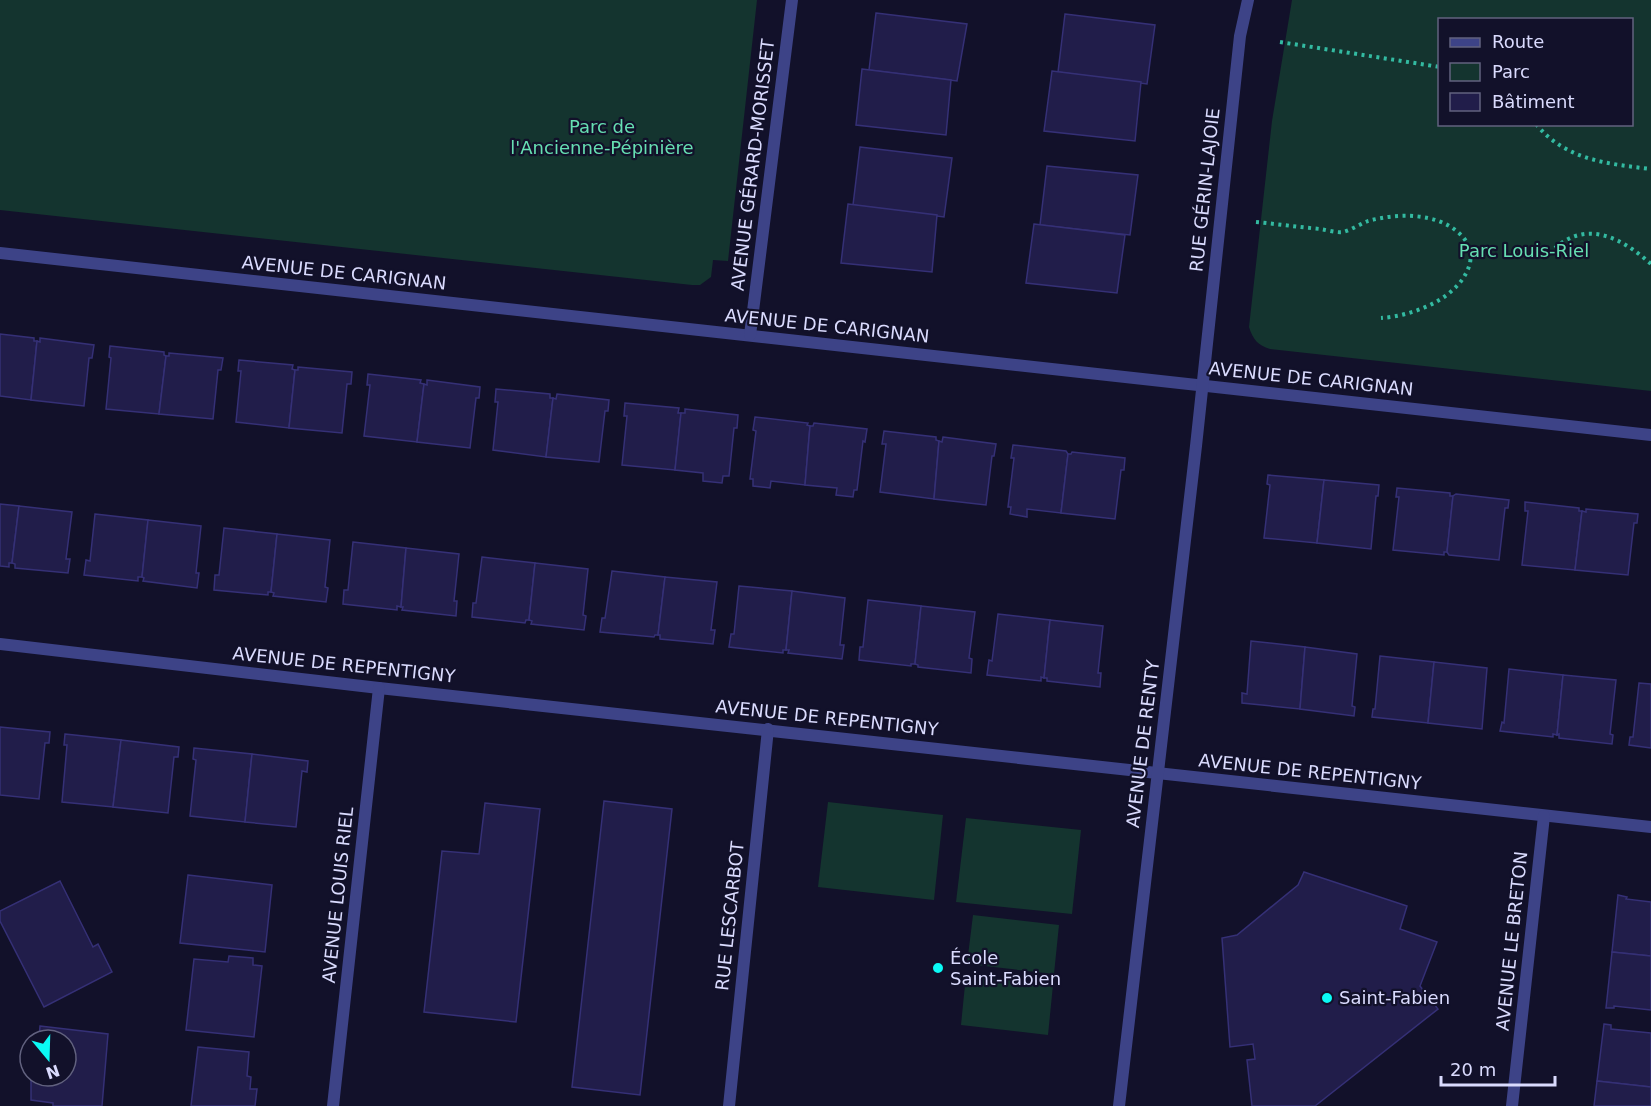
<svg xmlns="http://www.w3.org/2000/svg" width="1651" height="1106" font-family="'DejaVu Sans',sans-serif">
  <style>
    .green { fill: #14342f; fill-rule: evenodd }
    .building { fill: #211d4a; stroke: #353076; stroke-width: 1.5 }
    .lines { fill: none; stroke-linecap: round; stroke-linejoin: round }
    .path { stroke: #33baa1; stroke-width: 4; stroke-dasharray: 3 4.5; stroke-linecap: butt }
    .street { stroke: #3d4387; stroke-width: 12 }
    .poi-dot { fill: #0bfaf5; stroke: #12112a; stroke-width: 2 }
    .labels { text-anchor: middle; stroke-width: 4.5; stroke-linejoin: round; paint-order: stroke }
    .park-label { font-size: 18px; fill: #66dfb2; stroke: #12112a }
    .street-label { font-size: 18px; fill: #dadbfe; stroke: #12112a }
    .poi-label { font-size: 18px; fill: #dadbfe; stroke: #12112a; text-anchor: start }
  </style>
  <rect width="100%" height="100%" fill="#12112a"/>
  <!-- green -->
  <g class="green">
    <path d="M 0,0 L 757,0 L 728,261 L 713,260 L 711,277 L 700,285 L 692,285 L 0,210 Z"/>
    <path d="M 1292,0 L 1651,0 L 1651,391 L 1270,349 C 1258,345 1253,340 1249,327 L 1272,121 ZM 1440,20 L 1632,20 L 1632,124 L 1440,124 Z"/>
    <path d="M 828,802 L 943,815 L 934,900 L 818,887 Z"/>
    <path d="M 966,818 L 1081,830 L 1072,914 L 956,902 Z"/>
    <path d="M 973,915 L 1059,925 L 1054,974 L 967,964 Z"/>
    <path d="M 966,975 L 1053,985 L 1048,1035 L 961,1025 Z"/>
  </g>
  <!-- building -->
  <g class="building">
    <path d="M 876,13 L 967,24 L 957,81 L 869,70 Z"/>
    <path d="M 1065,14 L 1155,25 L 1147,84 L 1058,72 Z"/>
    <path d="M 862,69 L 951,80 L 946,135 L 856,125 Z"/>
    <path d="M 1052,71 L 1141,82 L 1135,141 L 1044,131 Z"/>
    <path d="M 860,147 L 952,158 L 944,217 L 853,205 Z"/>
    <path d="M 1047,166 L 1138,175 L 1130,235 L 1040,225 Z"/>
    <path d="M 848,204 L 937,215 L 932,272 L 841,263 Z"/>
    <path d="M 1034,224 L 1125,235 L 1117,293 L 1026,283 Z"/>
    <path d="M 0,334 L 34,338 L 34,341 L 37,341 L 31,400 L 0,396 Z"/>
    <path d="M 40,338 L 94,345 L 92,358 L 89,358 L 84,406 L 31,400 L 37,341 L 40,342 Z"/>
    <path d="M 110,346 L 164,352 L 164,355 L 166,356 L 159,414 L 106,409 L 111,358 L 109,357 Z"/>
    <path d="M 169,353 L 223,358 L 221,370 L 218,370 L 213,419 L 159,414 L 166,356 L 169,356 Z"/>
    <path d="M 239,360 L 293,365 L 292,369 L 295,370 L 289,428 L 236,422 L 241,371 L 238,371 Z"/>
    <path d="M 298,367 L 352,372 L 351,384 L 347,384 L 342,433 L 289,428 L 295,370 L 298,370 Z"/>
    <path d="M 368,374 L 421,380 L 420,383 L 424,384 L 417,442 L 364,436 L 370,385 L 367,385 Z"/>
    <path d="M 427,380 L 480,387 L 479,398 L 476,398 L 470,448 L 417,442 L 424,384 L 427,385 Z"/>
    <path d="M 496,389 L 550,394 L 550,398 L 553,398 L 546,457 L 493,450 L 498,402 L 495,402 Z"/>
    <path d="M 557,394 L 609,400 L 608,411 L 605,411 L 599,462 L 546,457 L 553,398 L 556,399 Z"/>
    <path d="M 625,403 L 679,408 L 678,413 L 681,413 L 675,470 L 622,465 L 627,416 L 624,416 Z"/>
    <path d="M 685,409 L 738,415 L 737,428 L 734,428 L 729,476 L 723,476 L 722,483 L 703,481 L 703,473 L 675,470 L 681,413 L 685,413 Z"/>
    <path d="M 755,417 L 808,423 L 807,425 L 810,426 L 805,485 L 771,481 L 770,488 L 753,486 L 753,479 L 750,479 L 756,431 L 753,430 Z"/>
    <path d="M 814,423 L 867,429 L 865,442 L 863,441 L 857,490 L 854,490 L 853,497 L 836,495 L 837,488 L 805,485 L 810,426 L 813,426 Z"/>
    <path d="M 884,431 L 936,437 L 936,440 L 939,441 L 934,499 L 880,492 L 886,444 L 882,444 Z"/>
    <path d="M 943,437 L 996,444 L 994,456 L 992,456 L 986,505 L 934,499 L 939,441 L 942,442 Z"/>
    <path d="M 1013,445 L 1066,451 L 1068,454 L 1061,513 L 1027,509 L 1027,517 L 1010,514 L 1011,507 L 1008,507 L 1014,458 L 1011,458 Z"/>
    <path d="M 1072,452 L 1125,458 L 1124,470 L 1121,470 L 1115,519 L 1061,513 L 1068,454 L 1071,454 Z"/>
    <path d="M 1268,475 L 1324,480 L 1317,543 L 1264,538 L 1270,485 L 1267,484 Z"/>
    <path d="M 1324,480 L 1379,485 L 1378,496 L 1376,496 L 1371,549 L 1317,543 Z"/>
    <path d="M 1397,488 L 1450,493 L 1450,496 L 1453,496 L 1447,552 L 1444,552 L 1444,555 L 1393,550 L 1399,497 L 1396,497 Z"/>
    <path d="M 1456,494 L 1509,500 L 1508,508 L 1505,508 L 1499,560 L 1449,555 L 1447,552 L 1453,496 Z"/>
    <path d="M 1525,502 L 1579,508 L 1579,511 L 1582,511 L 1575,570 L 1522,565 L 1528,511 L 1525,511 Z"/>
    <path d="M 0,504 L 19,506 L 12,563 L 9,563 L 9,567 L 0,566 Z"/>
    <path d="M 19,506 L 72,512 L 66,559 L 70,559 L 68,573 L 15,568 L 15,564 L 12,563 Z"/>
    <path d="M 1586,509 L 1638,514 L 1637,523 L 1634,523 L 1628,575 L 1575,570 L 1582,511 L 1586,512 Z"/>
    <path d="M 95,514 L 148,520 L 142,577 L 138,577 L 138,581 L 84,575 L 86,560 L 90,561 Z"/>
    <path d="M 148,520 L 201,526 L 196,573 L 199,573 L 197,588 L 143,581 L 144,578 L 142,577 Z"/>
    <path d="M 224,528 L 277,534 L 271,592 L 268,592 L 268,595 L 214,590 L 215,575 L 219,575 Z"/>
    <path d="M 277,534 L 330,540 L 325,587 L 328,588 L 326,602 L 273,596 L 274,593 L 271,592 Z"/>
    <path d="M 353,542 L 406,548 L 401,607 L 397,606 L 397,610 L 343,604 L 344,590 L 348,590 Z"/>
    <path d="M 406,548 L 459,554 L 454,601 L 457,601 L 456,616 L 402,610 L 403,607 L 401,607 Z"/>
    <path d="M 482,557 L 535,563 L 529,620 L 526,620 L 525,623 L 472,617 L 473,603 L 476,603 Z"/>
    <path d="M 535,563 L 588,569 L 583,615 L 586,616 L 584,630 L 531,624 L 532,621 L 529,620 Z"/>
    <path d="M 612,571 L 665,577 L 658,635 L 655,635 L 654,637 L 600,632 L 602,618 L 605,618 Z"/>
    <path d="M 665,577 L 717,582 L 711,630 L 715,630 L 713,644 L 660,639 L 660,635 L 658,635 Z"/>
    <path d="M 739,586 L 792,591 L 786,650 L 783,650 L 783,653 L 729,647 L 731,634 L 734,634 Z"/>
    <path d="M 792,591 L 845,598 L 840,645 L 844,645 L 842,659 L 788,653 L 789,650 L 786,650 Z"/>
    <path d="M 868,600 L 921,606 L 915,664 L 911,664 L 911,666 L 859,660 L 860,647 L 863,647 Z"/>
    <path d="M 921,606 L 975,612 L 969,658 L 972,659 L 971,673 L 918,667 L 918,665 L 915,664 Z"/>
    <path d="M 998,614 L 1050,620 L 1044,678 L 1041,677 L 1041,681 L 987,675 L 989,660 L 992,661 Z"/>
    <path d="M 1050,620 L 1103,626 L 1098,673 L 1101,673 L 1100,687 L 1047,681 L 1047,678 L 1044,678 Z"/>
    <path d="M 1251,641 L 1305,647 L 1300,709 L 1242,703 L 1242,693 L 1247,694 Z"/>
    <path d="M 1305,647 L 1357,654 L 1352,706 L 1355,707 L 1354,716 L 1300,709 Z"/>
    <path d="M 1380,656 L 1434,662 L 1428,723 L 1372,717 L 1373,709 L 1375,709 Z"/>
    <path d="M 1434,662 L 1487,668 L 1482,729 L 1428,723 Z"/>
    <path d="M 1509,669 L 1563,675 L 1557,735 L 1553,734 L 1553,737 L 1500,731 L 1502,722 L 1504,723 Z"/>
    <path d="M 1563,675 L 1616,680 L 1610,734 L 1613,735 L 1612,744 L 1559,738 L 1559,734 L 1557,735 Z"/>
    <path d="M 1639,683 L 1651,684 L 1651,748 L 1629,745 L 1630,737 L 1633,737 Z"/>
    <path d="M 0,727 L 50,732 L 49,743 L 45,743 L 39,799 L 0,795 Z"/>
    <path d="M 65,734 L 121,740 L 113,807 L 62,802 L 67,745 L 64,745 Z"/>
    <path d="M 121,740 L 179,747 L 178,757 L 174,757 L 168,813 L 113,807 Z"/>
    <path d="M 194,748 L 252,754 L 245,822 L 190,816 L 196,760 L 193,759 Z"/>
    <path d="M 252,754 L 308,761 L 307,772 L 302,771 L 296,827 L 245,822 Z"/>
    <path d="M 604,801 L 672,809 L 640,1095 L 572,1087 Z"/>
    <path d="M 485,803 L 540,809 L 516,1022 L 424,1012 L 442,851 L 479,854 Z"/>
    <path d="M 1304,872 L 1407,906 L 1400,929 L 1437,942 L 1420,986 L 1438,1009 L 1315,1106 L 1252,1106 L 1247,1060 L 1255,1059 L 1253,1044 L 1230,1047 L 1222,938 L 1237,935 L 1298,885 Z"/>
    <path d="M 188,875 L 272,885 L 265,952 L 180,943 Z"/>
    <path d="M 60,881 L 93,947 L 98,944 L 112,972 L 44,1007 L 0,921 L 0,911 Z"/>
    <path d="M 1618,895 L 1627,897 L 1626,899 L 1651,902 L 1651,956 L 1612,952 Z"/>
    <path d="M 1612,952 L 1651,956 L 1651,1010 L 1614,1006 L 1614,1008 L 1606,1008 Z"/>
    <path d="M 229,956 L 253,958 L 253,965 L 262,966 L 254,1037 L 186,1030 L 194,959 L 228,962 Z"/>
    <path d="M 1604,1024 L 1611,1025 L 1611,1029 L 1651,1033 L 1651,1087 L 1597,1081 Z"/>
    <path d="M 40,1026 L 108,1034 L 102,1106 L 53,1106 L 53,1103 L 31,1100 L 31,1076 L 66,1076 L 66,1040 L 39,1040 Z"/>
    <path d="M 198,1047 L 249,1052 L 247,1076 L 251,1077 L 250,1089 L 257,1089 L 255,1106 L 191,1106 Z"/>
    <path d="M 1597,1081 L 1651,1087 L 1651,1106 L 1594,1106 Z"/>
  </g>
  <g class="lines">
    <!-- path -->
    <g class="path">
      <path d="M 1280,42 L 1440,67"/>
      <path d="M 1536,124 C 1565,160 1608,164 1651,169"/>
      <path d="M 1256,222 C 1277,224 1298,227 1320,229 C 1327,230 1336,233 1343,232 C 1351,230 1360,224 1368,221 C 1397,213 1437,212 1460,234 C 1468,241 1472,252 1470,263 C 1461,298 1413,316 1381,318"/>
      <path d="M 1555,248 C 1588,219 1623,239 1651,264"/>
    </g>
    <!-- street -->
    <g class="street">
      <path d="M 0,253 L 1651,435"/>
      <path d="M 750,335 L 792,0"/>
      <path d="M 0,644 L 379,688 L 1651,827"/>
      <path d="M 333,1106 L 379,688"/>
      <path d="M 729,1106 L 768,729"/>
      <path d="M 1119,1106 L 1196,446 L 1240,36 L 1248,0"/>
      <path d="M 1512,1106 L 1544,816"/>
    </g>
  </g>
  <!-- markers -->
  <g class="poi-dot">
    <circle cx="938" cy="968" r="6"/>
    <circle cx="1327" cy="998" r="6"/>
  </g>
  <g class="labels">
    <!-- park labels -->
    <g class="park-label">
      <text x="602" y="133">Parc de<tspan x="602" dy="21">l'Ancienne-Pépinière</tspan></text>
      <text x="1524" y="257">Parc Louis-Riel</text>
    </g>
    <!-- street labels -->
    <g class="street-label">
      <text transform="translate(753 165) rotate(-83)" y="6">AVENUE GÉRARD-MORISSET</text>
      <text transform="translate(1205 190) rotate(-84)" y="6">RUE GÉRIN-LAJOIE</text>
      <text transform="translate(344 273) rotate(6)" y="6">AVENUE DE CARIGNAN</text>
      <text transform="translate(827 326) rotate(6)" y="6">AVENUE DE CARIGNAN</text>
      <text transform="translate(1311 379) rotate(6)" y="6">AVENUE DE CARIGNAN</text>
      <text transform="translate(344 665) rotate(6)" y="6">AVENUE DE REPENTIGNY</text>
      <text transform="translate(827 718) rotate(6)" y="6">AVENUE DE REPENTIGNY</text>
      <text transform="translate(1143 744) rotate(-83)" y="6">AVENUE DE RENTY</text>
      <text transform="translate(1310 772) rotate(6)" y="6">AVENUE DE REPENTIGNY</text>
      <text transform="translate(338 895) rotate(-84)" y="6">AVENUE LOUIS RIEL</text>
      <text transform="translate(730 916) rotate(-84)" y="6">RUE LESCARBOT</text>
      <text transform="translate(1512 941) rotate(-84)" y="6">AVENUE LE BRETON</text>
    </g>
    <!-- poi labels -->
    <g class="poi-label">
      <text x="950" y="964">École<tspan x="950" dy="21">Saint-Fabien</tspan></text>
      <text x="1339" y="1004">Saint-Fabien</text>
    </g>
  </g>
  <!-- legend -->
  <rect x="1438" y="18" width="195" height="108" fill="#12112a" stroke="#62627f" stroke-width="1.5"/>
  <rect x="1450" y="38" width="30" height="9" fill="#3d4387" stroke="#62627f" stroke-width="1.5"/>
  <text x="1492" y="48" font-size="18" fill="#dadbfe">Route</text>
  <rect x="1450" y="63" width="30" height="18" fill="#14342f" stroke="#62627f" stroke-width="1.5"/>
  <text x="1492" y="78" font-size="18" fill="#dadbfe">Parc</text>
  <rect x="1450" y="93" width="30" height="18" fill="#211d4a" stroke="#62627f" stroke-width="1.5"/>
  <text x="1492" y="108" font-size="18" fill="#dadbfe">Bâtiment</text>
  <!-- north arrow -->
  <g transform="translate(48 1058) rotate(161)"><circle r="28" fill="#12112a" stroke="#62627f" stroke-width="1.5"/>
  <path d="M0-4.5L10 22L0 15L-10 22Z" fill="#0bfaf5"/>
  <text y="-9" font-size="16" font-weight="bold" text-anchor="middle" fill="#dadbfe">N</text>
  </g>
  <!-- scale -->
  <path d="M1441 1076v9h114v-9" fill="none" stroke="#dadbfe" stroke-width="3"/>
  <text x="1450" y="1076" font-size="18" fill="#dadbfe" stroke="#12112a" stroke-width="4.5" paint-order="stroke">20 m</text>
</svg>
